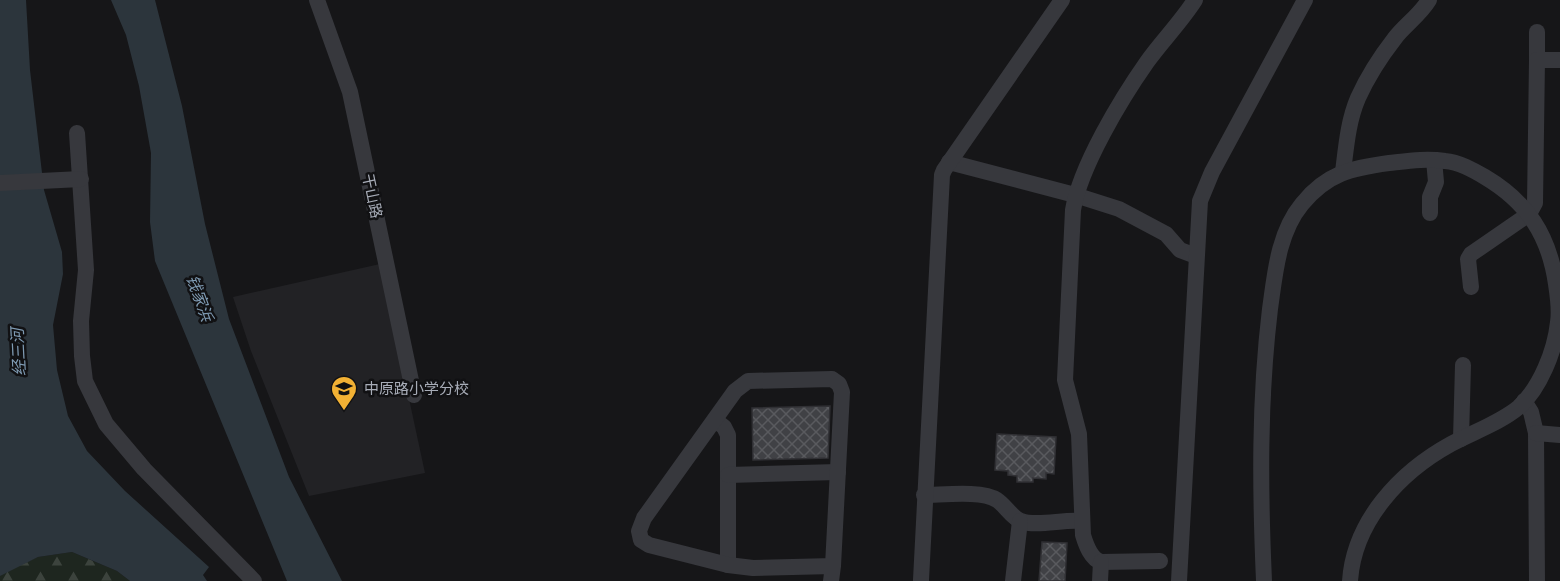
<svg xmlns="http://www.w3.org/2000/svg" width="1560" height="581" font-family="Rubik,'Noto Sans SC',sans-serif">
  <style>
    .built { fill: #222225 }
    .forest { fill: url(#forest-firs) }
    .water { fill: #2c353c }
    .building { fill: url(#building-cross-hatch); stroke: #303034; stroke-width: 1.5 }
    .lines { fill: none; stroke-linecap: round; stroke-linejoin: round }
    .minor { stroke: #37383d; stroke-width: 16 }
    .labels { text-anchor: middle; stroke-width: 5; stroke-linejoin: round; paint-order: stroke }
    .street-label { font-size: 15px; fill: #a8adb8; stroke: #111113 }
    .poi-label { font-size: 15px; fill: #a8adb8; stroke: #111113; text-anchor: start }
    .water-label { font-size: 16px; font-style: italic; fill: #7f9bb3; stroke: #111113 }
  </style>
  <defs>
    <pattern id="forest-firs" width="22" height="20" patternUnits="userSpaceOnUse" patternTransform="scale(1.5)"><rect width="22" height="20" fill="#1e261f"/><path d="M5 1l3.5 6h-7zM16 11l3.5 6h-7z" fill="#3c433d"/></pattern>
    <pattern id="building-cross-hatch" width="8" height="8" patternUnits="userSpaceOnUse" patternTransform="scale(1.5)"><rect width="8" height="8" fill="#404145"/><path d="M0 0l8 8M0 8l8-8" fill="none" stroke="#595a5e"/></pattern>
  </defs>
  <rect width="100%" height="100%" fill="#161618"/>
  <!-- built -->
  <path class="built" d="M 380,264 L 425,473 L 309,496 L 251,351 L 233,297 Z"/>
  <!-- forest -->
  <path class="forest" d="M 72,552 L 117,571 L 130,581 L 0,581 L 0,576 L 3,573 L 38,557 Z"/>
  <!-- water -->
  <g class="water">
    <path d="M 0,0 L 26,0 L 30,70 L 44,190 L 62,252 L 63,274 L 53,325 L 57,370 L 68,416 L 87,451 L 125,491 L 209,567 L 203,575 L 207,581 L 130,581 L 117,571 L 72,552 L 38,557 L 0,576 Z"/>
    <path d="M 111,0 L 155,0 L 182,106 L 205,224 L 229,319 L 289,477 L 342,581 L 287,581 L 155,261 L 150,222 L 151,153 L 139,86 L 126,35 Z"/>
  </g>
  <!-- building -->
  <g class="building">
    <path d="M 830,406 L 828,458 L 753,460 L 752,408 Z"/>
    <path d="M 997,434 L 1056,437 L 1054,474 L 1046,473 L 1046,479 L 1033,478 L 1033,482 L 1017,482 L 1017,476 L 1008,475 L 1008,471 L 995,470 Z"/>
    <path d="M 1042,542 L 1067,543 L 1065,581 L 1039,581 Z"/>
  </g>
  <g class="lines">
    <!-- minor -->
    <g class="minor">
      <path d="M 317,0 L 350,92 L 414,395"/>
      <path d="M 1537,32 L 1537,60"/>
      <path d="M 77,133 L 86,270 L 81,321 L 82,356 L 85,381 L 106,424 L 144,469 L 254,581"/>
      <path d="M 949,162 L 1075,195 L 1119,209 L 1166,234 L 1180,250 L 1196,256"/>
      <path d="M 1343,172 C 1346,148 1348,121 1358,98 C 1367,78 1381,56 1395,38 C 1405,25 1420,15 1429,0"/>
      <path d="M 0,183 L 81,179"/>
      <path d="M 1430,213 L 1430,197 L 1436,182 L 1434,160"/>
      <path d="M 1471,287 L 1468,259 L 1471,254 L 1529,214 L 1535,203 L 1537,60 L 1560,60"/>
      <path d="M 1524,401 L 1531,412 L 1536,433 L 1537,581"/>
      <path d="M 715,420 L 724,427 L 728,435 L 728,565"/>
      <path d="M 1536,433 L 1560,435"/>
      <path d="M 1461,439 L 1463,365"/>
      <path d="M 728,475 L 838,472"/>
      <path d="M 924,495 C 942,495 982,490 997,500 C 1005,505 1012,518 1021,521 C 1036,527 1064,519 1081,521"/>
      <path d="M 1160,561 L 1101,562 C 1091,559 1086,545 1083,535 L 1079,434 L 1065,380 L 1073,210 C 1080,167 1121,99 1147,62 C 1162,41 1181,22 1195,0"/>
      <path d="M 921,580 L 942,175 L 944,170 L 1062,0"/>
      <path d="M 831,581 L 833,566 L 842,392 L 839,384 L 832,379 L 748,381 L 735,391 L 644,518 L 639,531 L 641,540 L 649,545 L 728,565 L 753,568 L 833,566"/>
      <path d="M 1013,581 L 1020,521"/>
      <path d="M 1100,581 L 1101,562"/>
      <path d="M 1179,581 L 1200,201 L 1212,172 L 1305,0"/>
      <path d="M 1264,581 C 1260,490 1259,400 1270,309 C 1275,274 1278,233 1302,204 C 1327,173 1352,168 1389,163 C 1407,161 1426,158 1445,161 C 1459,162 1473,170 1485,177 C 1527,202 1549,235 1556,284 C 1558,297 1560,310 1558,322 C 1555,351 1540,388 1519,407 C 1500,423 1473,432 1451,444 C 1400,472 1354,521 1350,581"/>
    </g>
  </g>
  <!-- icons -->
  <defs>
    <symbol id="school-pin" viewBox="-11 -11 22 30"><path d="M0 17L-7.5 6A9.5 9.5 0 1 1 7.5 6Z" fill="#f2b134" stroke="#111113"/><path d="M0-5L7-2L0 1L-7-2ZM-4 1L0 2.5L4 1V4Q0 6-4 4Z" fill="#111"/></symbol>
  </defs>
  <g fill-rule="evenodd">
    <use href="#school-pin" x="329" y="374" width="30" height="40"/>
  </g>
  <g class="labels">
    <!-- street labels -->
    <g class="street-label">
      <text transform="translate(372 196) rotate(78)" y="5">干山路</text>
    </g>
    <!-- poi labels -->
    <g class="poi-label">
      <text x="364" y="394">中原路小学分校</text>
    </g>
    <!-- water labels -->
    <g class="water-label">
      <text transform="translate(200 298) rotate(70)" y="6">钱家浜</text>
      <text transform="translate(18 352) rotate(-93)" y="6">经三河</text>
    </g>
  </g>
</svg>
